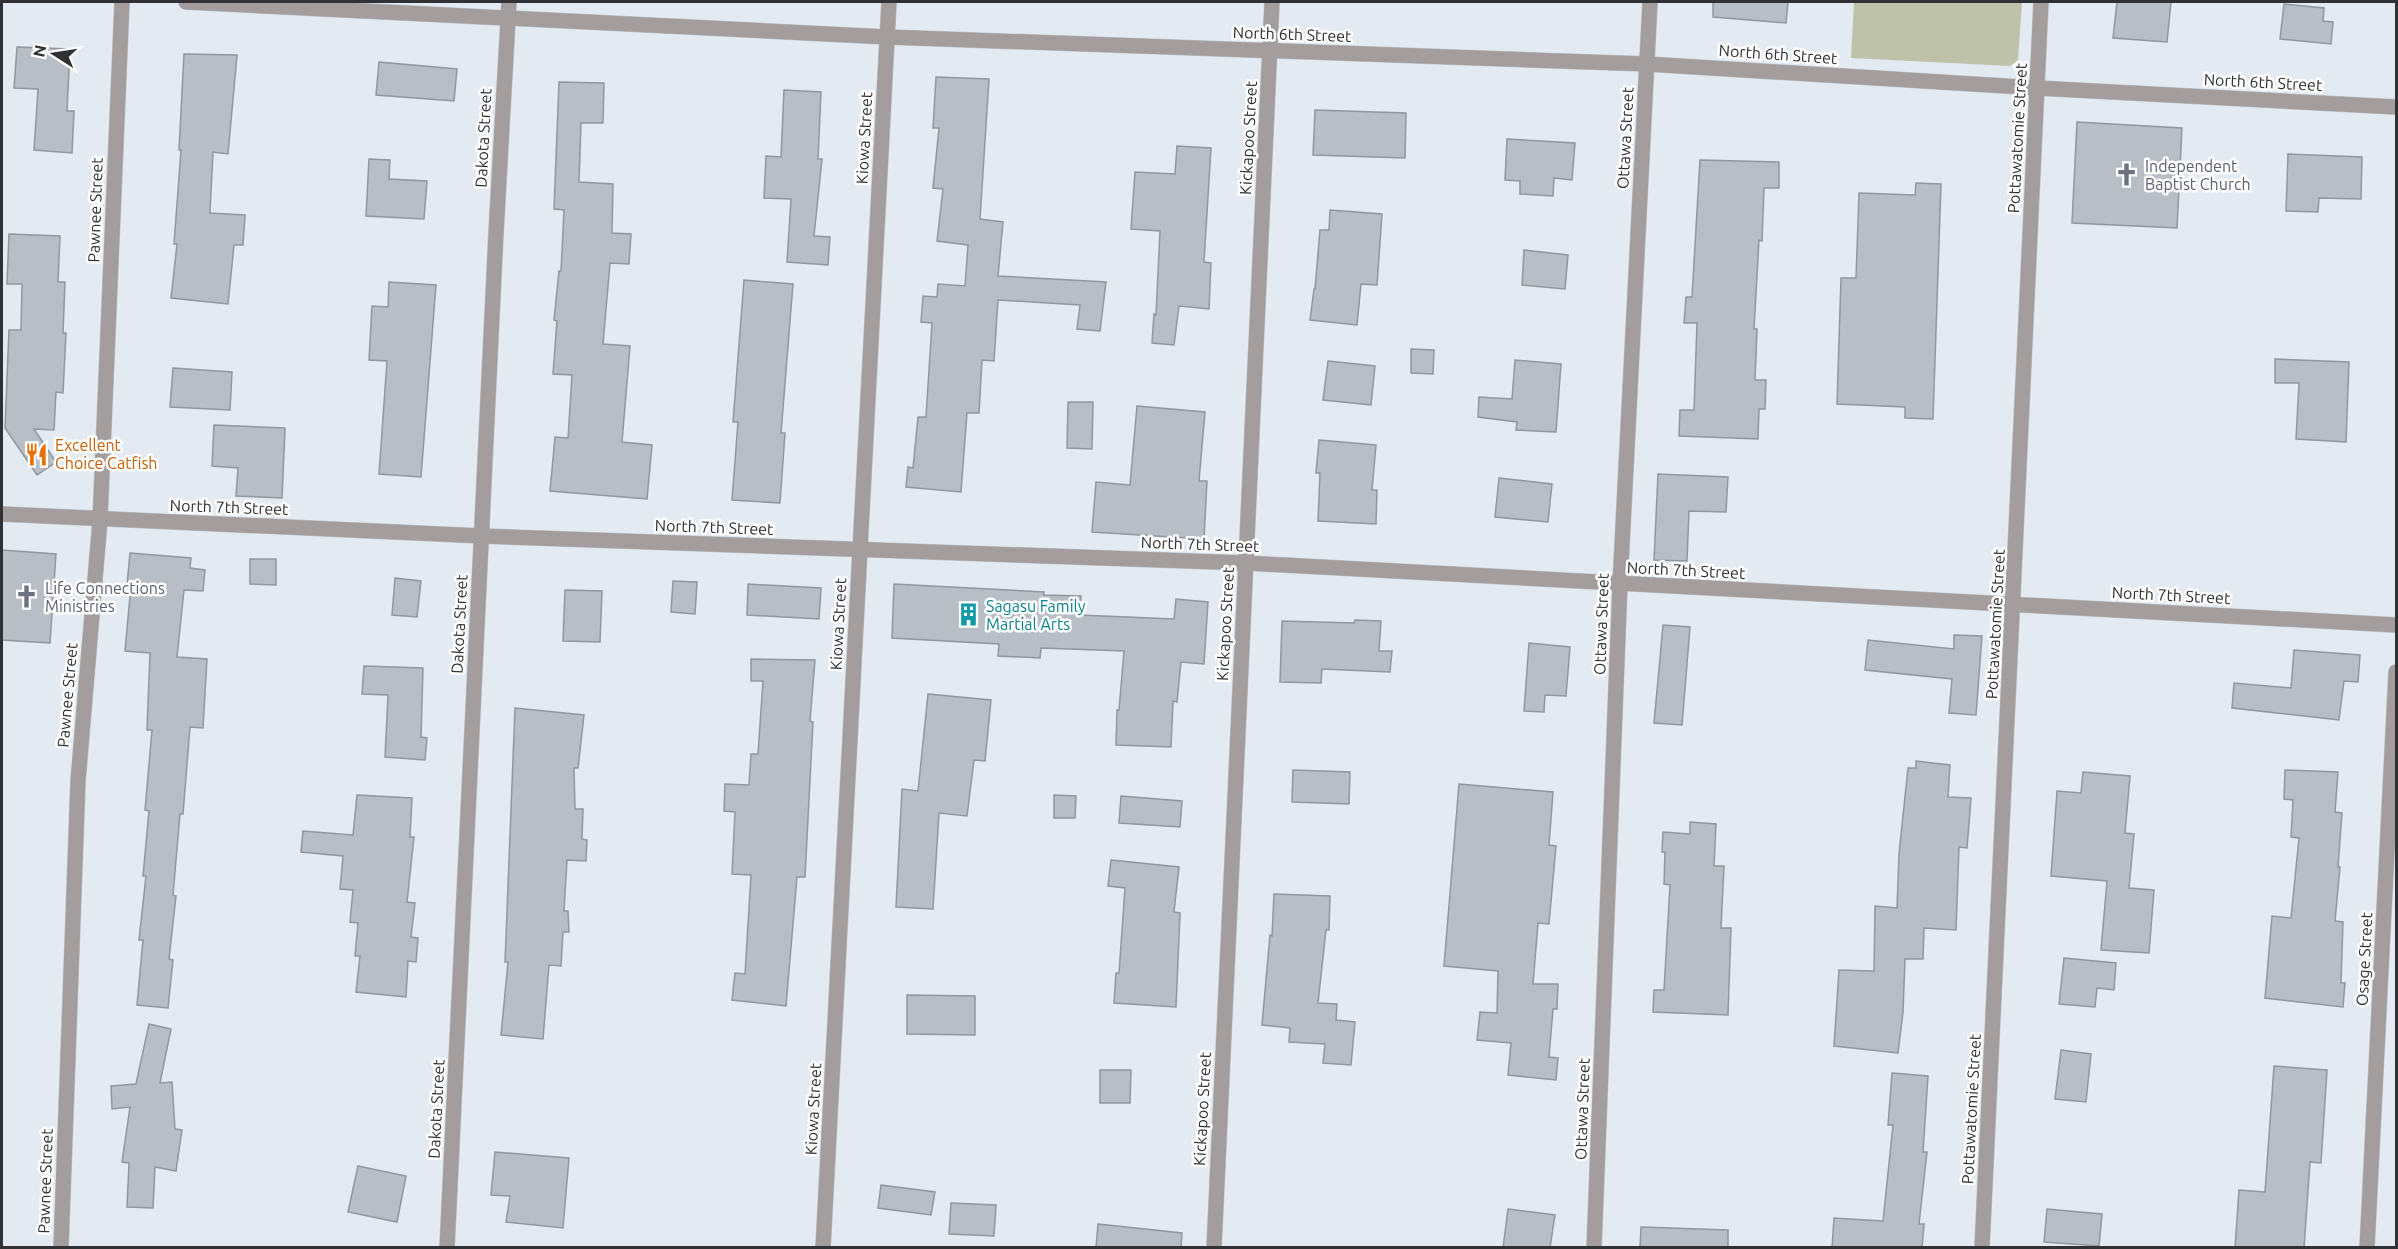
<svg xmlns="http://www.w3.org/2000/svg" width="2398" height="1249" font-family="Ubuntu,sans-serif">
  <style>
    .green { fill: #bdc2a8 }
    .building { fill: #b8bec6; stroke: #91979e; stroke-width: 1.5 }
    .lines { fill: none; stroke-linecap: round; stroke-linejoin: round }
    .minor-casing { stroke: #c0c5cc; stroke-width: 16 }
    .tertiary-casing { stroke: #c0c5cc; stroke-width: 16 }
    .minor { stroke: #a39e9d; stroke-width: 15 }
    .tertiary { stroke: #a39e9d; stroke-width: 15 }
    .labels { text-anchor: middle; stroke-width: 5; stroke-linejoin: round; paint-order: stroke }
    .street-label { font-size: 16px; fill: #2f3134; stroke: #fff }
    .worship-label { font-size: 16px; fill: #5b616d; stroke: #fff; text-anchor: start }
    .food-label { font-size: 16px; fill: #c56008; stroke: #fff; text-anchor: start }
    .culture-label { font-size: 16px; fill: #0d838f; stroke: #fff; text-anchor: start }
  </style>
  <rect width="100%" height="100%" fill="#e4eaf2"/>
  <!-- green -->
  <path class="green" d="M 1854,2 L 2022,2 L 2018,60 L 2010,66 L 1851,58 Z"/>
  <!-- building -->
  <g class="building">
    <path d="M 1713,2 L 1788,2 L 1786,23 L 1713,17 Z"/>
    <path d="M 2117,2 L 2171,2 L 2167,42 L 2113,38 Z"/>
    <path d="M 2284,4 L 2324,8 L 2323,21 L 2333,22 L 2331,44 L 2280,39 Z"/>
    <path d="M 17,47 L 70,49 L 67,111 L 74,111 L 72,153 L 34,150 L 38,89 L 14,88 Z"/>
    <path d="M 184,54 L 237,55 L 228,154 L 213,152 L 210,213 L 245,215 L 243,245 L 234,245 L 228,304 L 171,298 L 177,244 L 174,244 L 181,150 L 179,150 Z"/>
    <path d="M 379,62 L 457,69 L 454,101 L 376,95 Z"/>
    <path d="M 936,77 L 989,79 L 980,219 L 1003,222 L 998,276 L 1106,282 L 1100,331 L 1077,329 L 1080,305 L 998,300 L 994,361 L 982,360 L 979,413 L 967,413 L 961,492 L 906,487 L 908,467 L 913,468 L 918,417 L 926,417 L 932,323 L 921,322 L 923,296 L 937,297 L 938,284 L 965,286 L 968,245 L 937,241 L 943,189 L 933,188 L 939,128 L 933,128 Z"/>
    <path d="M 559,82 L 604,83 L 603,123 L 581,123 L 579,182 L 613,184 L 612,233 L 631,234 L 629,264 L 610,263 L 603,344 L 630,346 L 622,442 L 652,445 L 647,499 L 550,491 L 555,437 L 568,438 L 572,375 L 553,374 L 557,321 L 554,320 L 559,271 L 561,271 L 564,210 L 554,209 Z"/>
    <path d="M 784,90 L 821,92 L 818,159 L 822,159 L 814,236 L 830,237 L 828,265 L 787,262 L 791,199 L 764,198 L 766,156 L 781,157 Z"/>
    <path d="M 1315,110 L 1406,113 L 1405,158 L 1313,155 Z"/>
    <path d="M 2077,122 L 2182,128 L 2177,228 L 2072,223 Z"/>
    <path d="M 1507,139 L 1575,143 L 1572,180 L 1554,178 L 1553,196 L 1520,194 L 1520,181 L 1505,180 Z"/>
    <path d="M 1177,146 L 1211,148 L 1204,262 L 1211,263 L 1209,309 L 1179,306 L 1174,345 L 1152,343 L 1154,314 L 1156,315 L 1160,231 L 1131,229 L 1135,172 L 1175,174 Z"/>
    <path d="M 2288,154 L 2362,157 L 2361,199 L 2319,198 L 2318,212 L 2286,211 Z"/>
    <path d="M 369,159 L 390,160 L 389,179 L 427,181 L 424,219 L 366,216 Z"/>
    <path d="M 1700,160 L 1779,162 L 1779,188 L 1764,188 L 1762,241 L 1759,240 L 1754,329 L 1757,329 L 1755,380 L 1766,380 L 1765,409 L 1759,409 L 1758,439 L 1679,436 L 1680,410 L 1694,410 L 1697,323 L 1684,323 L 1686,297 L 1692,297 Z"/>
    <path d="M 1916,183 L 1941,184 L 1933,419 L 1905,418 L 1905,407 L 1837,404 L 1841,278 L 1856,278 L 1859,193 L 1915,195 Z"/>
    <path d="M 1330,210 L 1382,214 L 1377,285 L 1361,284 L 1357,325 L 1310,320 L 1314,289 L 1315,289 L 1320,230 L 1329,230 Z"/>
    <path d="M 9,234 L 60,236 L 58,282 L 65,282 L 63,333 L 66,333 L 63,393 L 56,392 L 54,430 L 34,429 L 56,462 L 37,475 L 5,428 L 9,330 L 21,330 L 22,284 L 7,284 Z"/>
    <path d="M 1524,250 L 1568,255 L 1565,289 L 1522,285 Z"/>
    <path d="M 744,280 L 793,284 L 781,433 L 785,433 L 780,503 L 732,500 L 738,422 L 733,422 Z"/>
    <path d="M 389,282 L 436,285 L 421,477 L 379,474 L 387,361 L 369,360 L 372,306 L 388,307 Z"/>
    <path d="M 1411,349 L 1434,350 L 1433,374 L 1411,373 Z"/>
    <path d="M 2275,359 L 2349,362 L 2346,442 L 2296,439 L 2299,383 L 2275,383 Z"/>
    <path d="M 1515,360 L 1561,364 L 1556,432 L 1516,430 L 1517,422 L 1478,417 L 1479,397 L 1512,399 Z"/>
    <path d="M 1328,361 L 1375,366 L 1371,405 L 1323,400 Z"/>
    <path d="M 173,368 L 232,372 L 230,410 L 170,407 Z"/>
    <path d="M 1068,402 L 1093,402 L 1092,449 L 1067,448 Z"/>
    <path d="M 1137,406 L 1205,412 L 1199,481 L 1207,481 L 1204,539 L 1092,532 L 1096,482 L 1130,485 Z"/>
    <path d="M 214,425 L 285,428 L 282,498 L 236,496 L 238,468 L 212,466 Z"/>
    <path d="M 1319,440 L 1376,445 L 1372,490 L 1377,490 L 1376,524 L 1318,521 L 1320,473 L 1316,473 Z"/>
    <path d="M 1658,474 L 1728,477 L 1726,512 L 1689,511 L 1687,561 L 1654,560 Z"/>
    <path d="M 1499,478 L 1552,484 L 1548,522 L 1495,517 Z"/>
    <path d="M 2,550 L 56,554 L 50,643 L 2,640 Z"/>
    <path d="M 130,553 L 191,558 L 190,568 L 205,570 L 203,591 L 184,590 L 177,657 L 207,659 L 203,728 L 190,727 L 183,814 L 180,814 L 173,895 L 176,896 L 169,959 L 173,960 L 168,1008 L 137,1005 L 143,940 L 139,940 L 146,876 L 143,876 L 149,811 L 145,810 L 152,730 L 147,730 L 150,653 L 125,651 L 131,585 L 127,585 Z"/>
    <path d="M 250,559 L 276,559 L 276,585 L 250,584 Z"/>
    <path d="M 395,578 L 421,581 L 417,617 L 392,615 Z"/>
    <path d="M 673,581 L 697,582 L 695,614 L 671,612 Z"/>
    <path d="M 748,584 L 821,588 L 819,619 L 747,615 Z"/>
    <path d="M 894,584 L 1044,592 L 1044,595 L 1081,596 L 1080,615 L 1174,619 L 1176,599 L 1208,602 L 1204,664 L 1181,662 L 1177,702 L 1173,701 L 1171,747 L 1116,745 L 1117,710 L 1119,710 L 1124,651 L 1041,648 L 1040,658 L 998,656 L 999,644 L 892,638 Z"/>
    <path d="M 565,590 L 602,591 L 600,642 L 563,641 Z"/>
    <path d="M 1355,620 L 1381,621 L 1379,651 L 1392,651 L 1390,672 L 1322,669 L 1321,683 L 1280,682 L 1282,621 L 1354,623 Z"/>
    <path d="M 1663,625 L 1690,627 L 1682,725 L 1654,723 Z"/>
    <path d="M 1954,635 L 1982,636 L 1976,715 L 1949,713 L 1952,679 L 1865,670 L 1868,640 L 1954,649 Z"/>
    <path d="M 1529,643 L 1570,647 L 1566,696 L 1545,695 L 1544,712 L 1524,711 Z"/>
    <path d="M 2294,650 L 2360,655 L 2358,682 L 2344,681 L 2339,720 L 2232,708 L 2234,683 L 2291,688 Z"/>
    <path d="M 751,659 L 815,660 L 810,721 L 813,722 L 805,877 L 797,877 L 786,1006 L 732,1000 L 735,973 L 745,974 L 751,875 L 732,874 L 735,812 L 724,811 L 725,784 L 749,785 L 751,754 L 758,754 L 763,681 L 751,681 Z"/>
    <path d="M 364,666 L 423,668 L 421,737 L 427,738 L 425,760 L 385,757 L 388,695 L 362,694 Z"/>
    <path d="M 928,694 L 991,700 L 985,761 L 974,760 L 967,816 L 939,813 L 933,909 L 896,907 L 902,789 L 918,791 Z"/>
    <path d="M 515,708 L 584,715 L 578,768 L 574,768 L 575,809 L 583,809 L 582,839 L 587,840 L 586,861 L 567,860 L 564,911 L 568,911 L 569,932 L 563,932 L 561,966 L 549,965 L 543,1039 L 501,1035 L 508,962 L 505,962 Z"/>
    <path d="M 1916,761 L 1950,765 L 1948,797 L 1971,798 L 1967,848 L 1959,847 L 1956,930 L 1924,928 L 1923,959 L 1905,959 L 1903,1012 L 1898,1053 L 1834,1046 L 1839,970 L 1874,971 L 1875,906 L 1897,908 L 1899,854 L 1908,768 L 1916,768 Z"/>
    <path d="M 1293,770 L 1350,772 L 1349,804 L 1292,802 Z"/>
    <path d="M 2285,770 L 2338,772 L 2335,812 L 2342,813 L 2338,867 L 2340,867 L 2335,921 L 2343,922 L 2341,983 L 2345,983 L 2343,1007 L 2265,998 L 2272,916 L 2291,918 L 2299,838 L 2291,837 L 2293,800 L 2284,799 Z"/>
    <path d="M 2083,772 L 2130,776 L 2125,833 L 2134,834 L 2129,888 L 2154,890 L 2149,953 L 2101,950 L 2107,881 L 2051,876 L 2057,791 L 2081,793 Z"/>
    <path d="M 1459,784 L 1553,792 L 1549,845 L 1556,846 L 1549,924 L 1538,923 L 1533,984 L 1558,984 L 1557,1009 L 1553,1009 L 1549,1057 L 1558,1058 L 1556,1080 L 1508,1075 L 1511,1043 L 1477,1040 L 1480,1012 L 1497,1013 L 1498,971 L 1444,966 Z"/>
    <path d="M 357,795 L 412,798 L 410,837 L 414,837 L 407,902 L 415,903 L 411,937 L 418,938 L 416,962 L 408,961 L 406,997 L 356,992 L 360,956 L 355,956 L 358,923 L 350,922 L 353,890 L 340,889 L 343,856 L 301,852 L 303,831 L 353,835 Z"/>
    <path d="M 1054,795 L 1076,796 L 1075,818 L 1054,818 Z"/>
    <path d="M 1121,796 L 1182,801 L 1180,827 L 1119,823 Z"/>
    <path d="M 1690,822 L 1716,824 L 1714,866 L 1724,866 L 1721,928 L 1731,928 L 1728,1015 L 1653,1012 L 1654,990 L 1664,990 L 1670,885 L 1664,884 L 1665,852 L 1662,852 L 1663,832 L 1690,834 Z"/>
    <path d="M 1111,860 L 1179,867 L 1174,912 L 1180,913 L 1176,1007 L 1114,1003 L 1116,973 L 1119,973 L 1125,888 L 1108,886 Z"/>
    <path d="M 1274,894 L 1330,896 L 1329,930 L 1326,930 L 1318,1003 L 1337,1004 L 1336,1020 L 1355,1022 L 1351,1065 L 1323,1063 L 1325,1044 L 1289,1042 L 1290,1028 L 1262,1025 L 1270,935 L 1272,936 Z"/>
    <path d="M 2064,958 L 2116,963 L 2114,990 L 2097,988 L 2095,1007 L 2059,1004 Z"/>
    <path d="M 907,995 L 975,996 L 975,1035 L 907,1034 Z"/>
    <path d="M 149,1024 L 171,1029 L 160,1083 L 172,1082 L 175,1129 L 182,1130 L 176,1171 L 155,1167 L 153,1208 L 127,1207 L 129,1163 L 122,1162 L 130,1107 L 112,1109 L 111,1086 L 136,1084 Z"/>
    <path d="M 2061,1050 L 2091,1054 L 2086,1102 L 2055,1099 Z"/>
    <path d="M 2274,1066 L 2327,1070 L 2321,1163 L 2310,1162 L 2304,1248 L 2235,1248 L 2239,1190 L 2265,1192 Z"/>
    <path d="M 1100,1070 L 1131,1070 L 1130,1103 L 1100,1103 Z"/>
    <path d="M 1892,1073 L 1928,1076 L 1923,1152 L 1927,1152 L 1919,1224 L 1924,1224 L 1922,1248 L 1832,1248 L 1834,1218 L 1883,1221 L 1893,1125 L 1888,1125 Z"/>
    <path d="M 495,1152 L 569,1158 L 563,1228 L 506,1222 L 510,1196 L 491,1195 Z"/>
    <path d="M 358,1166 L 406,1176 L 397,1222 L 348,1212 Z"/>
    <path d="M 881,1185 L 935,1192 L 931,1215 L 878,1208 Z"/>
    <path d="M 951,1203 L 996,1205 L 994,1236 L 949,1234 Z"/>
    <path d="M 1508,1209 L 1555,1215 L 1550,1248 L 1503,1248 Z"/>
    <path d="M 2047,1209 L 2102,1214 L 2099,1246 L 2044,1242 Z"/>
    <path d="M 1098,1224 L 1182,1233 L 1181,1248 L 1096,1248 Z"/>
    <path d="M 1641,1227 L 1728,1230 L 1728,1248 L 1640,1248 Z"/>
  </g>
  <g class="lines">
    <defs>
      <g id="minor">
        <path d="M 186,2 L 887,37 L 1647,64 L 2037,88 L 2396,107"/>
        <path d="M 61,1248 L 78,781 L 100,520 L 122,2"/>
        <path d="M 447,1248 L 496,233 L 509,2"/>
        <path d="M 823,1248 L 889,2"/>
        <path d="M 1214,1248 L 1272,2"/>
        <path d="M 1594,1248 L 1620,584 L 1650,2"/>
        <path d="M 1982,1248 L 2041,2"/>
      </g>
      <g id="tertiary">
        <path d="M 2,514 L 482,536 L 1246,563 L 2396,625"/>
        <path d="M 2367,1248 L 2396,672"/>
      </g>
    </defs>
    <!-- minor casing -->
    <use href="#minor" class="minor-casing"/>
    <!-- tertiary casing -->
    <use href="#tertiary" class="tertiary-casing"/>
    <!-- minor -->
    <use href="#minor" class="minor"/>
    <!-- tertiary -->
    <use href="#tertiary" class="tertiary"/>
  </g>
  <!-- icons -->
  <defs>
    <symbol id="church-bare" viewBox="-9 -9 18 18"><path d="M-1.2-6h2.4v3.5h3.3v2.4h-3.3V6h-2.4V-.1h-3.3v-2.4h3.3Z" fill="#6b7280" stroke="#fff" stroke-width="2.5" paint-order="stroke"/></symbol>
    <symbol id="restaurant-bare" viewBox="-9 -9 18 18"><path d="M-5-6h1v4h1v-4h1v4h1v-4h1v5L-1.5 .5V6h-2V.5L-5-1ZM5-6V6H3V1.5H1.5Q1.5-4 5-6Z" fill="#e8710a" stroke="#fff" stroke-width="2.5" paint-order="stroke"/></symbol>
    <symbol id="building-bare" viewBox="-9 -9 18 18"><path d="M-4-6H4V6H1V3H-1V6H-4ZM-2.5-4.3h1.7v1.8h-1.7ZM.8-4.3h1.7v1.8H.8ZM-2.5-1h1.7V.8h-1.7ZM.8-1h1.7V.8H.8Z" fill="#0f9aa8" stroke="#fff" stroke-width="2.5" paint-order="stroke"/></symbol>
  </defs>
  <g fill-rule="evenodd">
    <use href="#church-bare" x="2110" y="158" width="33" height="33"/>
    <use href="#restaurant-bare" x="20" y="438" width="33" height="33"/>
    <use href="#church-bare" x="10" y="580" width="33" height="33"/>
    <use href="#building-bare" x="952" y="598" width="33" height="33"/>
  </g>
  <g class="labels">
    <!-- street labels -->
    <g class="street-label">
      <text transform="translate(1292 34) rotate(2)" y="6">North 6th Street</text>
      <text transform="translate(1778 54) rotate(4)" y="6">North 6th Street</text>
      <text transform="translate(2263 82) rotate(3)" y="6">North 6th Street</text>
      <text transform="translate(483 138) rotate(-87)" y="6">Dakota Street</text>
      <text transform="translate(864 138) rotate(-87)" y="6">Kiowa Street</text>
      <text transform="translate(1248 138) rotate(-87)" y="6">Kickapoo Street</text>
      <text transform="translate(1625 138) rotate(-87)" y="6">Ottawa Street</text>
      <text transform="translate(2017 138) rotate(-87)" y="6">Pottawatomie Street</text>
      <text transform="translate(95 210) rotate(-88)" y="6">Pawnee Street</text>
      <text transform="translate(229 507) rotate(2)" y="6">North 7th Street</text>
      <text transform="translate(714 527) rotate(2)" y="6">North 7th Street</text>
      <text transform="translate(1200 544) rotate(2)" y="6">North 7th Street</text>
      <text transform="translate(1686 570) rotate(3)" y="6">North 7th Street</text>
      <text transform="translate(2171 595) rotate(3)" y="6">North 7th Street</text>
      <text transform="translate(459 624) rotate(-87)" y="6">Dakota Street</text>
      <text transform="translate(838 624) rotate(-87)" y="6">Kiowa Street</text>
      <text transform="translate(1225 624) rotate(-87)" y="6">Kickapoo Street</text>
      <text transform="translate(1601 624) rotate(-88)" y="6">Ottawa Street</text>
      <text transform="translate(1995 624) rotate(-87)" y="6">Pottawatomie Street</text>
      <text transform="translate(67 695) rotate(-85)" y="6">Pawnee Street</text>
      <text transform="translate(2364 959) rotate(-87)" y="6">Osage Street</text>
      <text transform="translate(436 1109) rotate(-87)" y="6">Dakota Street</text>
      <text transform="translate(813 1109) rotate(-87)" y="6">Kiowa Street</text>
      <text transform="translate(1202 1109) rotate(-87)" y="6">Kickapoo Street</text>
      <text transform="translate(1582 1109) rotate(-88)" y="6">Ottawa Street</text>
      <text transform="translate(1971 1109) rotate(-87)" y="6">Pottawatomie Street</text>
      <text transform="translate(45 1181) rotate(-88)" y="6">Pawnee Street</text>
    </g>
    <!-- worship labels -->
    <g class="worship-label">
      <text x="2145" y="172">Independent<tspan x="2145" dy="18">Baptist Church</tspan></text>
      <text x="45" y="594">Life Connections<tspan x="45" dy="18">Ministries</tspan></text>
    </g>
    <!-- food labels -->
    <g class="food-label">
      <text x="55" y="451">Excellent<tspan x="55" dy="18">Choice Catfish</tspan></text>
    </g>
    <!-- culture labels -->
    <g class="culture-label">
      <text x="986" y="612">Sagasu Family<tspan x="986" dy="18">Martial Arts</tspan></text>
    </g>
  </g>
  <!-- border -->
  <rect width="2398" height="1249" fill="none" stroke="#2f3134" stroke-width="6"/>
  <!-- north arrow -->
  <g transform="translate(54 54) rotate(282)" stroke="#ffffff" stroke-width="4.5" paint-order="stroke">
  <path d="M0-4.5L10 22L0 15L-10 22Z" fill="#2f3134"/>
  <text y="-9" font-size="16" font-weight="bold" text-anchor="middle" fill="#2f3134">N</text>
  </g>
</svg>
